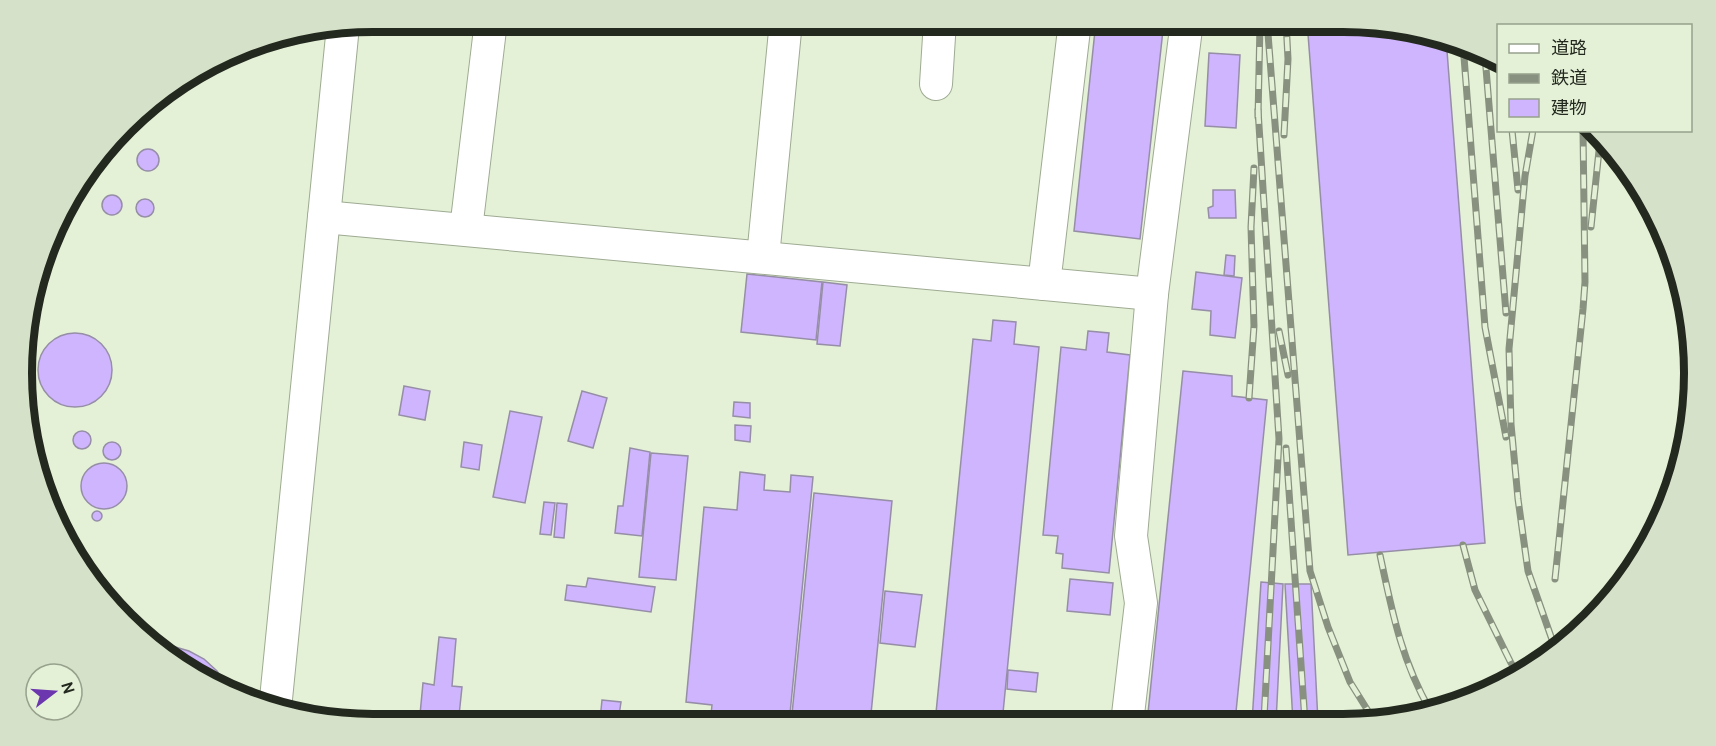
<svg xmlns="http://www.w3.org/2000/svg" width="1716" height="746" font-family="Cabin,'Noto Sans JP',sans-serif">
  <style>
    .building { fill: #ceb5fd; stroke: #968ea7; stroke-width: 1.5 }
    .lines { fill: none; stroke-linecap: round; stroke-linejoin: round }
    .minor-casing { stroke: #9eab92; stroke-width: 34 }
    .minor { stroke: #fff; stroke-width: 32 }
    .rail-casing { stroke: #88917f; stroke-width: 7 }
    .rail { stroke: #e4f1d7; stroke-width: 4.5; stroke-dasharray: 14; stroke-linecap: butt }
    .rim { fill: none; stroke: #24291f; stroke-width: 8 }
  </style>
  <rect width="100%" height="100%" fill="#e4f1d7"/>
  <!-- building -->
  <g class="building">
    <path d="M 1096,21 L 1164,21 L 1140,239 L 1074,231 Z"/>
    <path d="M 1307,21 L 1343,21 L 1446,38 L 1485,543 L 1348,555 Z"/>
    <path d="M 1209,53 L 1240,55 L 1236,128 L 1205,126 Z"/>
    <circle cx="148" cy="160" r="11"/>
    <path d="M 1213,190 L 1235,190 L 1236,218 L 1209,218 L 1208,208 L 1213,206 Z"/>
    <circle cx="112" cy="205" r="10"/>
    <circle cx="145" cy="208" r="9"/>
    <path d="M 1226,255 L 1235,256 L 1234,276 L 1224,275 Z"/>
    <path d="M 1196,272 L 1242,278 L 1235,338 L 1210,335 L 1211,311 L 1192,309 Z"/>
    <path d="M 747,274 L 822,282 L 816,340 L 741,332 Z"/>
    <path d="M 823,282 L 847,285 L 840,346 L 817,344 Z"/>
    <path d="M 993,320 L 1016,322 L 1014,344 L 1039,347 L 1002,723 L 935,723 L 973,339 L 991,341 Z"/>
    <path d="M 1088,331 L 1109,333 L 1107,352 L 1130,355 L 1109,573 L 1062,568 L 1063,554 L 1056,553 L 1058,536 L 1043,535 L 1061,347 L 1086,350 Z"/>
    <circle cx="75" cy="370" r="37"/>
    <path d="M 1183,371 L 1232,376 L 1232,396 L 1267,400 L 1235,722 L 1147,723 Z"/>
    <path d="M 404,386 L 430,391 L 425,420 L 399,415 Z"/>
    <path d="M 582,391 L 607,398 L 593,448 L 568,441 Z"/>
    <path d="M 734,402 L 750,403 L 750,418 L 733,416 Z"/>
    <path d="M 510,411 L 542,417 L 525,503 L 493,497 Z"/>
    <path d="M 735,425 L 751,426 L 750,442 L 735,440 Z"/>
    <circle cx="82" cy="440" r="9"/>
    <circle cx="112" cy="451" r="9"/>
    <path d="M 464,442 L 482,445 L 479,470 L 461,467 Z"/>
    <path d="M 630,448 L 650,452 L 642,536 L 615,533 L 618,506 L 623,506 Z"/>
    <path d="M 651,453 L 688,456 L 676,580 L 639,577 Z"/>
    <circle cx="104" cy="486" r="23"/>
    <path d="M 740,472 L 765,475 L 764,490 L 790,492 L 791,475 L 813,477 L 789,724 L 710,724 L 712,705 L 686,702 L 704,507 L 737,510 Z"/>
    <path d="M 814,493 L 892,501 L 870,724 L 791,724 Z"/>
    <path d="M 544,502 L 555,503 L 551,535 L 540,534 Z"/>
    <path d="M 557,503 L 567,504 L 564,538 L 554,537 Z"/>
    <circle cx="97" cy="516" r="5"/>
    <path d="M 588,578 L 655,587 L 651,612 L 565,600 L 567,585 L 586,587 Z"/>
    <path d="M 1070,579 L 1113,583 L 1110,615 L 1067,611 Z"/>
    <path d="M 1261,582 L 1283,584 L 1276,722 L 1252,722 Z"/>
    <path d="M 1285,584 L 1311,584 L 1318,722 L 1293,722 Z"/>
    <path d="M 885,591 L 922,595 L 915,647 L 880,643 Z"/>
    <path d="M 439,637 L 456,639 L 452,686 L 462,687 L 458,725 L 419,725 L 423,683 L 434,685 Z"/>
    <path d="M 153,645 L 172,646 L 189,651 L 204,659 L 217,671 L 228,688 Z"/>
    <path d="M 1008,670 L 1038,673 L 1036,692 L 1007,689 Z"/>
    <path d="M 602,700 L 621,702 L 618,722 L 600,720 Z"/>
  </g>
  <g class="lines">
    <defs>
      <g id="minor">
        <path d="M 936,84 L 940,21"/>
        <path d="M 324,217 L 1152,294"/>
        <path d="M 466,229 L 491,21"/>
        <path d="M 763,257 L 786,21"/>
        <path d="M 1044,284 L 1075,21"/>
        <path d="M 275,709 L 343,26"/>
        <path d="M 1127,723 L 1141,603 L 1131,536 L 1152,294 L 1187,21"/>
      </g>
    </defs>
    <!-- minor casing -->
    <use href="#minor" class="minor-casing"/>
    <!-- minor -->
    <use href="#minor" class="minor"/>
    <defs>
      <g id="rail">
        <path d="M 1267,21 L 1310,571 L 1328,627 L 1350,682 L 1375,722"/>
        <path d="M 1463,44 L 1485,327 L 1506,437"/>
        <path d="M 1485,56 L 1506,313"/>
        <path d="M 1258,110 L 1279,439 L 1264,719"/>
        <path d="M 1258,117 L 1260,24"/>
        <path d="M 1512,130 L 1518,190"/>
        <path d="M 1533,130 L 1525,176 L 1509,349 L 1511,424 L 1518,499 L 1528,571 L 1556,651"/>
        <path d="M 1284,135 L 1288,59 L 1286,21"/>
        <path d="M 1591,227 L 1600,141"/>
        <path d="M 1279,331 L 1288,375"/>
        <path d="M 1249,398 L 1254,326 L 1251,227 L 1254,168"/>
        <path d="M 1286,448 L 1305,722"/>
        <path d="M 1463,545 L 1475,590 L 1511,663 L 1520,675"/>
        <path d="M 1380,555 C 1392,611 1401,659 1430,710"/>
        <path d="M 1555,579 L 1583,309 L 1585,282 L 1583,130"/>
      </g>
    </defs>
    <!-- rail casing -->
    <use href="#rail" class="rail-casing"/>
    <!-- rail -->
    <use href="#rail" class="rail"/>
  </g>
  <!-- crop -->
  <path d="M0 0H1716V746H0ZM373 32H1343A341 341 0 0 1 1684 373V373A341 341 0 0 1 1343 714H373A341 341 0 0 1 32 373V373A341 341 0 0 1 373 32Z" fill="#d5e1c8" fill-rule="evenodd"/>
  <path class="rim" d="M373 32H1343A341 341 0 0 1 1684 373V373A341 341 0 0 1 1343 714H373A341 341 0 0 1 32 373V373A341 341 0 0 1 373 32Z"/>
  <!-- legend -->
  <rect x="1497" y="24" width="195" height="108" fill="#e4f1d7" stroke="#97a18d" stroke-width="1.5"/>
  <rect x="1509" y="44" width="30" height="9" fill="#ffffff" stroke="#97a18d" stroke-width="1.5"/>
  <text x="1551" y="54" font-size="18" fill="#24291f">道路</text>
  <rect x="1509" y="74" width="30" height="9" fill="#88917f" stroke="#97a18d" stroke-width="1.5"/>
  <text x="1551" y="84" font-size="18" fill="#24291f">鉄道</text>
  <rect x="1509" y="99" width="30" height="18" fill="#ceb5fd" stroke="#97a18d" stroke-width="1.5"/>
  <text x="1551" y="114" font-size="18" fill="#24291f">建物</text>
  <!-- north arrow -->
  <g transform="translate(54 692) rotate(73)"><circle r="28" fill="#e4f1d7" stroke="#97a18d" stroke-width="1.5"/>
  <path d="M0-4.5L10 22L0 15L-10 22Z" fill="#6c37ae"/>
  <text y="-9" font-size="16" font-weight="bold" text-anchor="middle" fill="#24291f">N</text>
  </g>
</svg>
